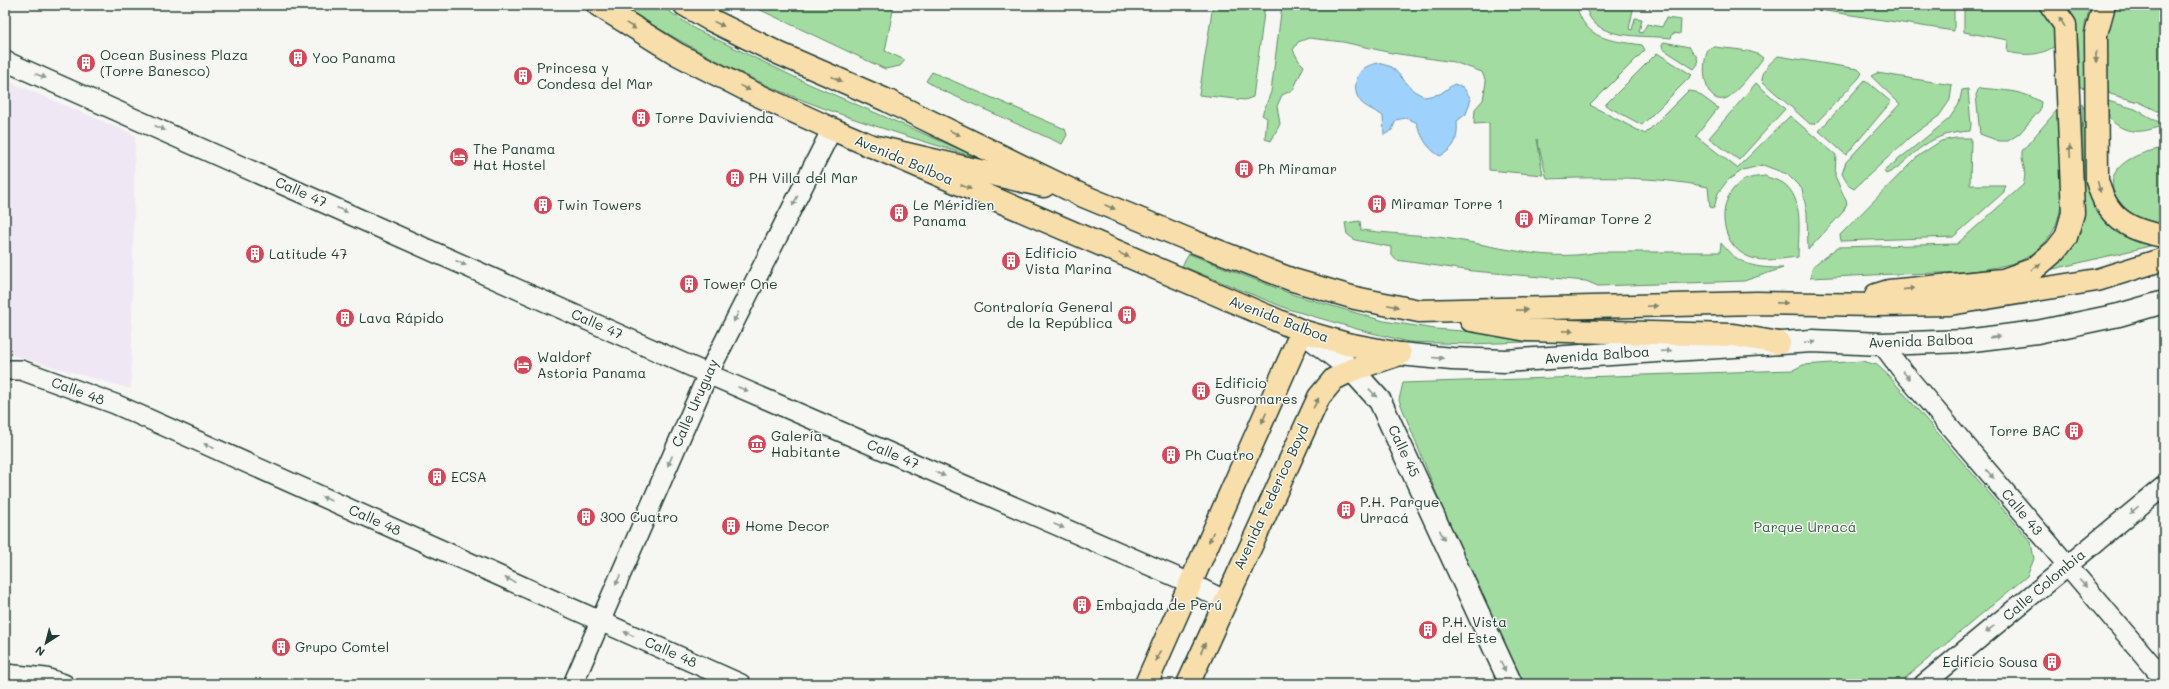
<svg xmlns="http://www.w3.org/2000/svg" width="2169" height="689" font-family="Mali,sans-serif">
  <style>
    .built { fill: #efe8f4 }
    .green { fill: #a3dca1; stroke: #618c6a }
    .water { fill: #9ed1fc; stroke: #6b96ac }
    .lines { fill: none; stroke-linecap: round; stroke-linejoin: round }
    .minor-casing { stroke: #1f3d34; stroke-width: 22 }
    .secondary-casing { stroke: #1f3d34; stroke-width: 25 }
    .primary-casing { stroke: #1f3d34; stroke-width: 25 }
    .trunk-casing { stroke: #1f3d34; stroke-width: 25 }
    .minor { stroke: #f6f6f2; stroke-width: 19 }
    .secondary { stroke: #f6f6f2; stroke-width: 22 }
    .primary { stroke: #f8deab; stroke-width: 22 }
    .trunk { stroke: #f8deab; stroke-width: 22 }
    .oneway { fill: #81856a }
    .oneway2 { fill: #8a9a93 }
    .labels { text-anchor: middle; stroke-width: 3; stroke-linejoin: round; paint-order: stroke }
    .poi-label { font-size: 14px; fill: #1f3d34; stroke: #f6f6f2; text-anchor: start }
    .street-label { font-size: 14px; fill: #1f3d34; stroke: #f6f6f2 }
    .park-label { font-size: 14px; fill: #395d4a; stroke: #f6f6f2 }
  </style>
  <rect width="100%" height="100%" fill="#f6f6f2"/>
  <filter id="ink" filterUnits="userSpaceOnUse"><feTurbulence type="fractalNoise" baseFrequency=".025" numOctaves="2"/><feDisplacementMap in="SourceGraphic" scale="8" xChannelSelector="R" yChannelSelector="G"/><feConvolveMatrix kernelMatrix="1 2 1 2 8 2 1 2 1" color-interpolation-filters="sRGB"/></filter>
  <g filter="url(#ink)">
    <!-- built -->
    <path class="built" d="M 5,80 L 135,135 L 131,389 L 5,353 Z"/>
    <!-- green -->
    <g class="green">
      <path d="M 619,5 L 660,5 L 695,29 L 809,84 L 989,162 C 916,138 841,118 771,87 C 718,63 669,35 619,5 Z"/>
      <path d="M 750,5 L 894,5 L 885,51 L 905,60 L 900,66 L 885,69 Z"/>
      <path d="M 1213,5 L 1265,5 L 1253,97 L 1245,100 L 1199,95 Z"/>
      <path d="M 1282,5 L 1576,5 C 1586,41 1610,40 1642,45 L 1645,50 L 1590,105 L 1645,134 L 1688,91 L 1696,92 L 1718,108 L 1696,136 L 1737,168 L 1790,116 L 1836,155 L 1835,176 L 1847,203 L 1843,212 L 1808,250 L 1807,212 L 1802,189 L 1787,174 L 1763,165 L 1743,170 L 1728,180 L 1718,193 L 1714,208 L 1710,207 L 1708,187 C 1654,176 1601,177 1547,179 L 1537,139 L 1543,175 L 1489,170 L 1489,123 L 1474,124 L 1475,109 L 1483,100 L 1486,82 L 1482,72 L 1454,62 L 1392,53 L 1343,42 L 1309,38 L 1298,42 L 1293,50 L 1299,61 L 1304,66 L 1293,90 L 1282,95 L 1277,106 L 1280,124 L 1271,141 L 1265,139 L 1267,118 L 1262,115 L 1271,92 Z"/>
      <path d="M 1585,5 L 1634,5 L 1629,29 L 1632,30 L 1635,18 L 1642,19 L 1639,32 L 1642,33 L 1647,24 L 1662,27 L 1666,18 L 1681,20 L 1680,34 L 1673,33 L 1671,38 C 1650,35 1605,40 1591,19 C 1588,16 1587,9 1585,5 Z"/>
      <path d="M 1787,5 L 1954,5 L 1954,31 Z"/>
      <path d="M 1964,5 L 2040,5 L 2057,29 L 2057,45 C 2040,56 2026,56 2007,52 L 2008,40 L 1964,32 Z"/>
      <path d="M 2064,5 L 2091,5 L 2085,24 L 2087,88 L 2080,87 L 2079,51 L 2076,24 Z"/>
      <path d="M 2116,5 L 2164,5 L 2164,114 L 2139,102 L 2110,94 L 2106,86 L 2105,33 Z"/>
      <path d="M 1664,42 L 1689,47 L 1697,57 L 1698,64 L 1694,69 L 1663,49 L 1662,45 Z"/>
      <path d="M 1715,47 C 1727,49 1755,49 1763,58 C 1758,66 1734,95 1727,98 C 1703,108 1700,61 1709,49 Z"/>
      <path d="M 1657,53 L 1692,75 L 1642,125 L 1605,105 Z"/>
      <path d="M 1778,56 L 1858,69 L 1862,73 L 1859,78 L 1815,124 L 1810,124 L 1762,81 C 1762,70 1770,63 1778,56 Z"/>
      <path d="M 932,72 L 1065,129 L 1067,135 L 1062,144 L 939,89 L 926,81 Z"/>
      <path d="M 1877,73 L 1952,85 L 1950,100 L 1939,116 L 1910,137 L 1854,189 L 1849,186 L 1842,174 L 1846,162 L 1900,104 L 1871,76 Z"/>
      <path d="M 1865,80 L 1891,102 L 1846,155 L 1819,131 Z"/>
      <path d="M 1756,83 L 1785,109 L 1739,160 L 1709,138 Z"/>
      <path d="M 1979,88 C 2001,90 2022,90 2041,102 L 2040,110 L 2019,134 L 2008,141 L 1999,141 L 1980,134 L 1976,95 Z"/>
      <path d="M 1968,89 L 1971,125 L 1970,131 C 1952,132 1937,136 1923,146 C 1910,155 1901,168 1886,174 L 1884,171 L 1949,119 L 1959,104 L 1962,90 Z"/>
      <path d="M 2108,101 L 2135,109 L 2164,125 C 2143,133 2126,136 2109,118 Z"/>
      <path d="M 2082,104 L 2086,113 L 2091,196 L 2154,245 L 2041,272 L 2081,217 L 2084,201 Z"/>
      <path d="M 2058,109 C 2063,142 2068,196 2055,227 C 2048,244 2028,260 2010,264 C 1972,274 1933,273 1895,274 C 1866,275 1838,277 1810,278 L 1813,266 L 1838,247 L 1957,244 L 2023,185 C 2028,169 2021,166 2022,151 Z"/>
      <path d="M 1956,138 L 1971,138 L 1970,185 L 2005,185 L 2004,192 L 1953,237 L 1841,241 L 1840,235 L 1918,156 L 1941,141 Z"/>
      <path d="M 2164,148 L 2164,225 C 2142,225 2104,201 2114,175 C 2122,158 2147,151 2164,148 Z"/>
      <path d="M 1765,176 C 1771,179 1778,180 1783,183 C 1805,198 1798,235 1798,257 C 1784,258 1763,263 1749,257 C 1718,245 1715,196 1744,180 C 1751,177 1758,177 1765,176 Z"/>
      <path d="M 1360,221 L 1361,230 C 1383,233 1405,234 1428,236 C 1483,241 1542,264 1598,252 L 1720,252 L 1721,243 C 1739,266 1756,268 1783,268 L 1744,281 L 1598,286 L 1586,281 L 1473,271 L 1396,260 L 1391,254 L 1391,247 L 1355,240 L 1347,234 L 1345,223 Z"/>
      <path d="M 1189,254 L 1294,295 L 1384,321 L 1435,329 L 1584,340 L 1469,344 L 1409,342 L 1364,331 L 1288,309 L 1182,266 Z"/>
      <path d="M 1862,361 L 1877,365 L 1888,375 L 2031,542 L 2034,559 L 2027,576 L 1898,684 L 1513,684 L 1399,400 L 1403,383 L 1793,370 L 1803,365 Z"/>
    </g>
    <!-- water -->
    <path class="water" d="M 1378,63 L 1392,67 L 1414,91 L 1425,97 L 1440,94 L 1454,84 L 1463,87 L 1471,99 L 1466,114 L 1457,121 C 1458,138 1456,148 1440,156 C 1426,148 1422,137 1416,122 L 1405,118 L 1396,120 L 1392,130 L 1384,135 L 1383,116 C 1378,112 1367,108 1362,103 C 1352,94 1354,74 1366,67 C 1369,65 1374,64 1378,63 Z"/>
    <g class="lines">
      <defs>
        <g id="minor">
          <path d="M 5,61 L 708,374 L 1190,583 L 1224,600"/>
          <path d="M 1882,344 L 1900,368 L 2164,679"/>
          <path d="M 5,370 L 21,370 L 115,404 L 741,684"/>
          <path d="M 5,674 L 46,678 L 64,684"/>
          <path d="M 573,684 L 708,374 L 832,129"/>
          <path d="M 1924,684 L 2164,486"/>
        </g>
        <g id="secondary">
          <path d="M 1302,331 L 1352,370 L 1380,401 L 1511,684"/>
          <path d="M 1400,354 L 1452,359 L 1505,361 L 1812,341 L 1882,344 L 1965,341 L 2037,332 L 2119,315 L 2164,302"/>
        </g>
        <g id="primary">
          <path d="M 598,5 L 677,54 L 749,91 L 832,129 L 1302,331 L 1347,344 L 1400,354"/>
          <path d="M 1146,684 L 1302,331"/>
          <path d="M 1188,684 L 1319,397 L 1334,379 L 1352,370 L 1397,355"/>
        </g>
        <g id="trunk">
          <path d="M 685,5 L 709,19 L 778,53 L 886,100 L 1081,195 L 1192,241 L 1293,280 L 1355,298 L 1419,311 L 1757,303 L 1876,305 L 1950,304 L 2097,280 L 2164,259"/>
          <path d="M 2104,5 L 2096,34 L 2097,180 C 2106,217 2127,230 2164,236"/>
          <path d="M 868,145 L 1044,186"/>
          <path d="M 1876,295 L 1889,291 L 2003,280 L 2034,269 L 2056,250 L 2066,237 L 2073,213 L 2065,25 L 2051,5"/>
          <path d="M 1471,320 L 1527,330 L 1733,335 L 1779,343"/>
        </g>
      </defs>
      <!-- minor casing -->
      <use href="#minor" class="minor-casing"/>
      <!-- secondary casing -->
      <use href="#secondary" class="secondary-casing"/>
      <!-- primary casing -->
      <use href="#primary" class="primary-casing"/>
      <!-- trunk casing -->
      <use href="#trunk" class="trunk-casing"/>
      <!-- minor -->
      <use href="#minor" class="minor"/>
      <!-- secondary -->
      <use href="#secondary" class="secondary"/>
      <!-- primary -->
      <use href="#primary" class="primary"/>
      <!-- trunk -->
      <use href="#trunk" class="trunk"/>
    </g>
    <!-- one-way arrows -->
    <defs><path id="oneway-solid" d="M-6-.8H1V-3.2L6.5 0L1 3.2V.8H-6Z"/></defs>
    <g class="oneway">
      <use href="#oneway-solid" transform="translate(2062 22) rotate(-120)"/>
      <use href="#oneway-solid" transform="translate(719 24) rotate(26)"/>
      <use href="#oneway-solid" transform="translate(631 26) rotate(32)"/>
      <use href="#oneway-solid" transform="translate(2096 57) rotate(89)"/>
      <use href="#oneway-solid" transform="translate(837 79) rotate(24)"/>
      <use href="#oneway-solid" transform="translate(745 88) rotate(26)"/>
      <use href="#oneway-solid" transform="translate(955 133) rotate(25)"/>
      <use href="#oneway-solid" transform="translate(2070 151) rotate(-92)"/>
      <use href="#oneway-solid" transform="translate(966 187) rotate(23)"/>
      <use href="#oneway-solid" transform="translate(2099 187) rotate(76)"/>
      <use href="#oneway-solid" transform="translate(1110 207) rotate(23)"/>
      <use href="#oneway-solid" transform="translate(1124 255) rotate(23)"/>
      <use href="#oneway-solid" transform="translate(2036 267) rotate(-32)"/>
      <use href="#oneway-solid" transform="translate(1909 289) rotate(-6)"/>
      <use href="#oneway-solid" transform="translate(1782 303) rotate(1)"/>
      <use href="#oneway-solid" transform="translate(1393 306) rotate(12)"/>
      <use href="#oneway-solid" transform="translate(1652 306) rotate(-2)"/>
      <use href="#oneway-solid" transform="translate(1522 310) rotate(-1)"/>
      <use href="#oneway-solid" transform="translate(1568 331) rotate(1)"/>
      <use href="#oneway-solid" transform="translate(1316 403) rotate(-62)"/>
      <use href="#oneway-solid" transform="translate(1264 418) rotate(114)"/>
      <use href="#oneway-solid" transform="translate(1211 537) rotate(114)"/>
      <use href="#oneway-solid" transform="translate(1203 648) rotate(-66)"/>
      <use href="#oneway-solid" transform="translate(1158 656) rotate(114)"/>
    </g>
    <g class="oneway2">
      <use href="#oneway-solid" transform="translate(41 76) rotate(23)"/>
      <use href="#oneway-solid" transform="translate(160 128) rotate(24)"/>
      <use href="#oneway-solid" transform="translate(795 201) rotate(117)"/>
      <use href="#oneway-solid" transform="translate(342 210) rotate(24)"/>
      <use href="#oneway-solid" transform="translate(461 263) rotate(24)"/>
      <use href="#oneway-solid" transform="translate(736 317) rotate(117)"/>
      <use href="#oneway-solid" transform="translate(1995 337) rotate(-8)"/>
      <use href="#oneway-solid" transform="translate(1810 342) rotate(-2)"/>
      <use href="#oneway-solid" transform="translate(1666 351) rotate(-4)"/>
      <use href="#oneway-solid" transform="translate(1438 358) rotate(5)"/>
      <use href="#oneway-solid" transform="translate(1906 375) rotate(50)"/>
      <use href="#oneway-solid" transform="translate(743 389) rotate(23)"/>
      <use href="#oneway-solid" transform="translate(1373 393) rotate(47)"/>
      <use href="#oneway-solid" transform="translate(209 446) rotate(-156)"/>
      <use href="#oneway-solid" transform="translate(670 461) rotate(114)"/>
      <use href="#oneway-solid" transform="translate(940 474) rotate(23)"/>
      <use href="#oneway-solid" transform="translate(1990 474) rotate(50)"/>
      <use href="#oneway-solid" transform="translate(327 499) rotate(-156)"/>
      <use href="#oneway-solid" transform="translate(2134 510) rotate(141)"/>
      <use href="#oneway-solid" transform="translate(1059 526) rotate(23)"/>
      <use href="#oneway-solid" transform="translate(1442 535) rotate(65)"/>
      <use href="#oneway-solid" transform="translate(510 580) rotate(-156)"/>
      <use href="#oneway-solid" transform="translate(618 580) rotate(114)"/>
      <use href="#oneway-solid" transform="translate(2083 583) rotate(50)"/>
      <use href="#oneway-solid" transform="translate(1990 629) rotate(140)"/>
      <use href="#oneway-solid" transform="translate(629 634) rotate(-156)"/>
      <use href="#oneway-solid" transform="translate(1503 666) rotate(65)"/>
    </g>
  </g>
  <!-- icons -->
  <defs>
    <symbol id="building-disc" viewBox="-11 -11 22 22"><circle r="9.5" fill="#d1495b" stroke="#f6f6f2"/><path d="M-4-6H4V6H1V3H-1V6H-4ZM-2.5-4.3h1.7v1.8h-1.7ZM.8-4.3h1.7v1.8H.8ZM-2.5-1h1.7V.8h-1.7ZM.8-1h1.7V.8H.8Z" fill="#fff"/></symbol>
    <symbol id="hotel-disc" viewBox="-11 -11 22 22"><circle r="9.5" fill="#d1495b" stroke="#f6f6f2"/><path d="M-6-4.5h1.5V1H6V5H4.5V3h-9V5H-6ZM-4 0a1.8 1.8 0 1 1 3.6 0ZM.5 0V-2.5h3Q6-2.5 6 0Z" fill="#fff"/></symbol>
    <symbol id="museum-disc" viewBox="-11 -11 22 22"><circle r="9.5" fill="#d1495b" stroke="#f6f6f2"/><path d="M0-6L6-3V-2H-6V-3ZM-5-1h2V3h-2ZM-1-1h2V3h-2ZM3-1h2V3H3ZM-6 4H6V6H-6Z" fill="#fff"/></symbol>
  </defs>
  <g fill-rule="evenodd">
    <use href="#building-disc" x="287" y="47" width="22" height="22"/>
    <use href="#building-disc" x="75" y="52" width="22" height="22"/>
    <use href="#building-disc" x="512" y="65" width="22" height="22"/>
    <use href="#building-disc" x="630" y="107" width="22" height="22"/>
    <use href="#hotel-disc" x="448" y="146" width="22" height="22"/>
    <use href="#building-disc" x="1233" y="158" width="22" height="22"/>
    <use href="#building-disc" x="724" y="167" width="22" height="22"/>
    <use href="#building-disc" x="1366" y="193" width="22" height="22"/>
    <use href="#building-disc" x="532" y="194" width="22" height="22"/>
    <use href="#building-disc" x="888" y="202" width="22" height="22"/>
    <use href="#building-disc" x="1513" y="208" width="22" height="22"/>
    <use href="#building-disc" x="244" y="243" width="22" height="22"/>
    <use href="#building-disc" x="1000" y="250" width="22" height="22"/>
    <use href="#building-disc" x="678" y="273" width="22" height="22"/>
    <use href="#building-disc" x="1116" y="304" width="22" height="22"/>
    <use href="#building-disc" x="334" y="307" width="22" height="22"/>
    <use href="#hotel-disc" x="512" y="354" width="22" height="22"/>
    <use href="#building-disc" x="1190" y="380" width="22" height="22"/>
    <use href="#building-disc" x="2063" y="420" width="22" height="22"/>
    <use href="#museum-disc" x="746" y="433" width="22" height="22"/>
    <use href="#building-disc" x="1160" y="444" width="22" height="22"/>
    <use href="#building-disc" x="426" y="466" width="22" height="22"/>
    <use href="#building-disc" x="1335" y="499" width="22" height="22"/>
    <use href="#building-disc" x="575" y="506" width="22" height="22"/>
    <use href="#building-disc" x="720" y="515" width="22" height="22"/>
    <use href="#building-disc" x="1071" y="594" width="22" height="22"/>
    <use href="#building-disc" x="1417" y="619" width="22" height="22"/>
    <use href="#building-disc" x="270" y="636" width="22" height="22"/>
    <use href="#building-disc" x="2041" y="651" width="22" height="22"/>
  </g>
  <g class="labels">
    <!-- poi labels -->
    <g class="poi-label">
      <text x="100" y="60">Ocean Business Plaza<tspan x="100" dy="16">(Torre Banesco)</tspan></text>
      <text x="312" y="63">Yoo Panama</text>
      <text x="537" y="73">Princesa y<tspan x="537" dy="16">Condesa del Mar</tspan></text>
      <text x="655" y="123">Torre Davivienda</text>
      <text x="473" y="154">The Panama<tspan x="473" dy="16">Hat Hostel</tspan></text>
      <text x="1258" y="174">Ph Miramar</text>
      <text x="749" y="183">PH Villa del Mar</text>
      <text x="1391" y="209">Miramar Torre 1</text>
      <text x="557" y="210">Twin Towers</text>
      <text x="913" y="210">Le Méridien<tspan x="913" dy="16">Panama</tspan></text>
      <text x="1538" y="224">Miramar Torre 2</text>
      <text x="1025" y="258">Edificio<tspan x="1025" dy="16">Vista Marina</tspan></text>
      <text x="269" y="259">Latitude 47</text>
      <text x="703" y="289">Tower One</text>
      <text x="1113" y="312" text-anchor="end">Contraloría General<tspan x="1113" dy="16">de la República</tspan></text>
      <text x="359" y="323">Lava Rápido</text>
      <text x="537" y="362">Waldorf<tspan x="537" dy="16">Astoria Panama</tspan></text>
      <text x="1215" y="388">Edificio<tspan x="1215" dy="16">Gusromares</tspan></text>
      <text x="2060" y="436" text-anchor="end">Torre BAC</text>
      <text x="771" y="441">Galería<tspan x="771" dy="16">Habitante</tspan></text>
      <text x="1185" y="460">Ph Cuatro</text>
      <text x="451" y="482">ECSA</text>
      <text x="1360" y="507">P.H. Parque<tspan x="1360" dy="16">Urracá</tspan></text>
      <text x="600" y="522">300 Cuatro</text>
      <text x="745" y="531">Home Decor</text>
      <text x="1096" y="610">Embajada de Perú</text>
      <text x="1442" y="627">P.H. Vista<tspan x="1442" dy="16">del Este</tspan></text>
      <text x="295" y="652">Grupo Comtel</text>
      <text x="2038" y="667" text-anchor="end">Edificio Sousa</text>
    </g>
    <!-- street labels -->
    <g class="street-label">
      <text transform="translate(904 160) rotate(23)" y="5">Avenida Balboa</text>
      <text transform="translate(301 192) rotate(24)" y="5">Calle 47</text>
      <text transform="translate(1279 319) rotate(21)" y="5">Avenida Balboa</text>
      <text transform="translate(597 324) rotate(24)" y="5">Calle 47</text>
      <text transform="translate(1921 341) rotate(-2)" y="5">Avenida Balboa</text>
      <text transform="translate(1597 355) rotate(-4)" y="5">Avenida Balboa</text>
      <text transform="translate(78 391) rotate(20)" y="5">Calle 48</text>
      <text transform="translate(695 403) rotate(-66)" y="5">Calle Uruguay</text>
      <text transform="translate(1404 451) rotate(65)" y="5">Calle 45</text>
      <text transform="translate(893 454) rotate(23)" y="5">Calle 47</text>
      <text transform="translate(1271 497) rotate(-65)" y="5">Avenida Federico Boyd</text>
      <text transform="translate(2022 512) rotate(50)" y="5">Calle 43</text>
      <text transform="translate(375 520) rotate(24)" y="5">Calle 48</text>
      <text transform="translate(2044 585) rotate(-40)" y="5">Calle Colombia</text>
      <text transform="translate(671 652) rotate(24)" y="5">Calle 48</text>
    </g>
    <!-- park labels -->
    <g class="park-label">
      <text x="1805" y="532">Parque Urracá</text>
    </g>
  </g>
  <!-- margin -->
  <rect width="2169" height="689" fill="none" stroke="#f6f6f2" stroke-width="20"/>
  <rect x="10" y="10" width="2149" height="669" fill="none" stroke="#1f3d34" stroke-width="1.5" filter="url(#ink)"/>
  <!-- north arrow -->
  <g transform="translate(46 643) rotate(216)" stroke="#f6f6f2" stroke-width="3" paint-order="stroke">
  <path d="M0-3L7 15L0 10L-7 15Z" fill="#1f3d34"/>
  <text y="-6" font-size="11" font-weight="bold" text-anchor="middle" fill="#1f3d34">N</text>
  </g>
</svg>
